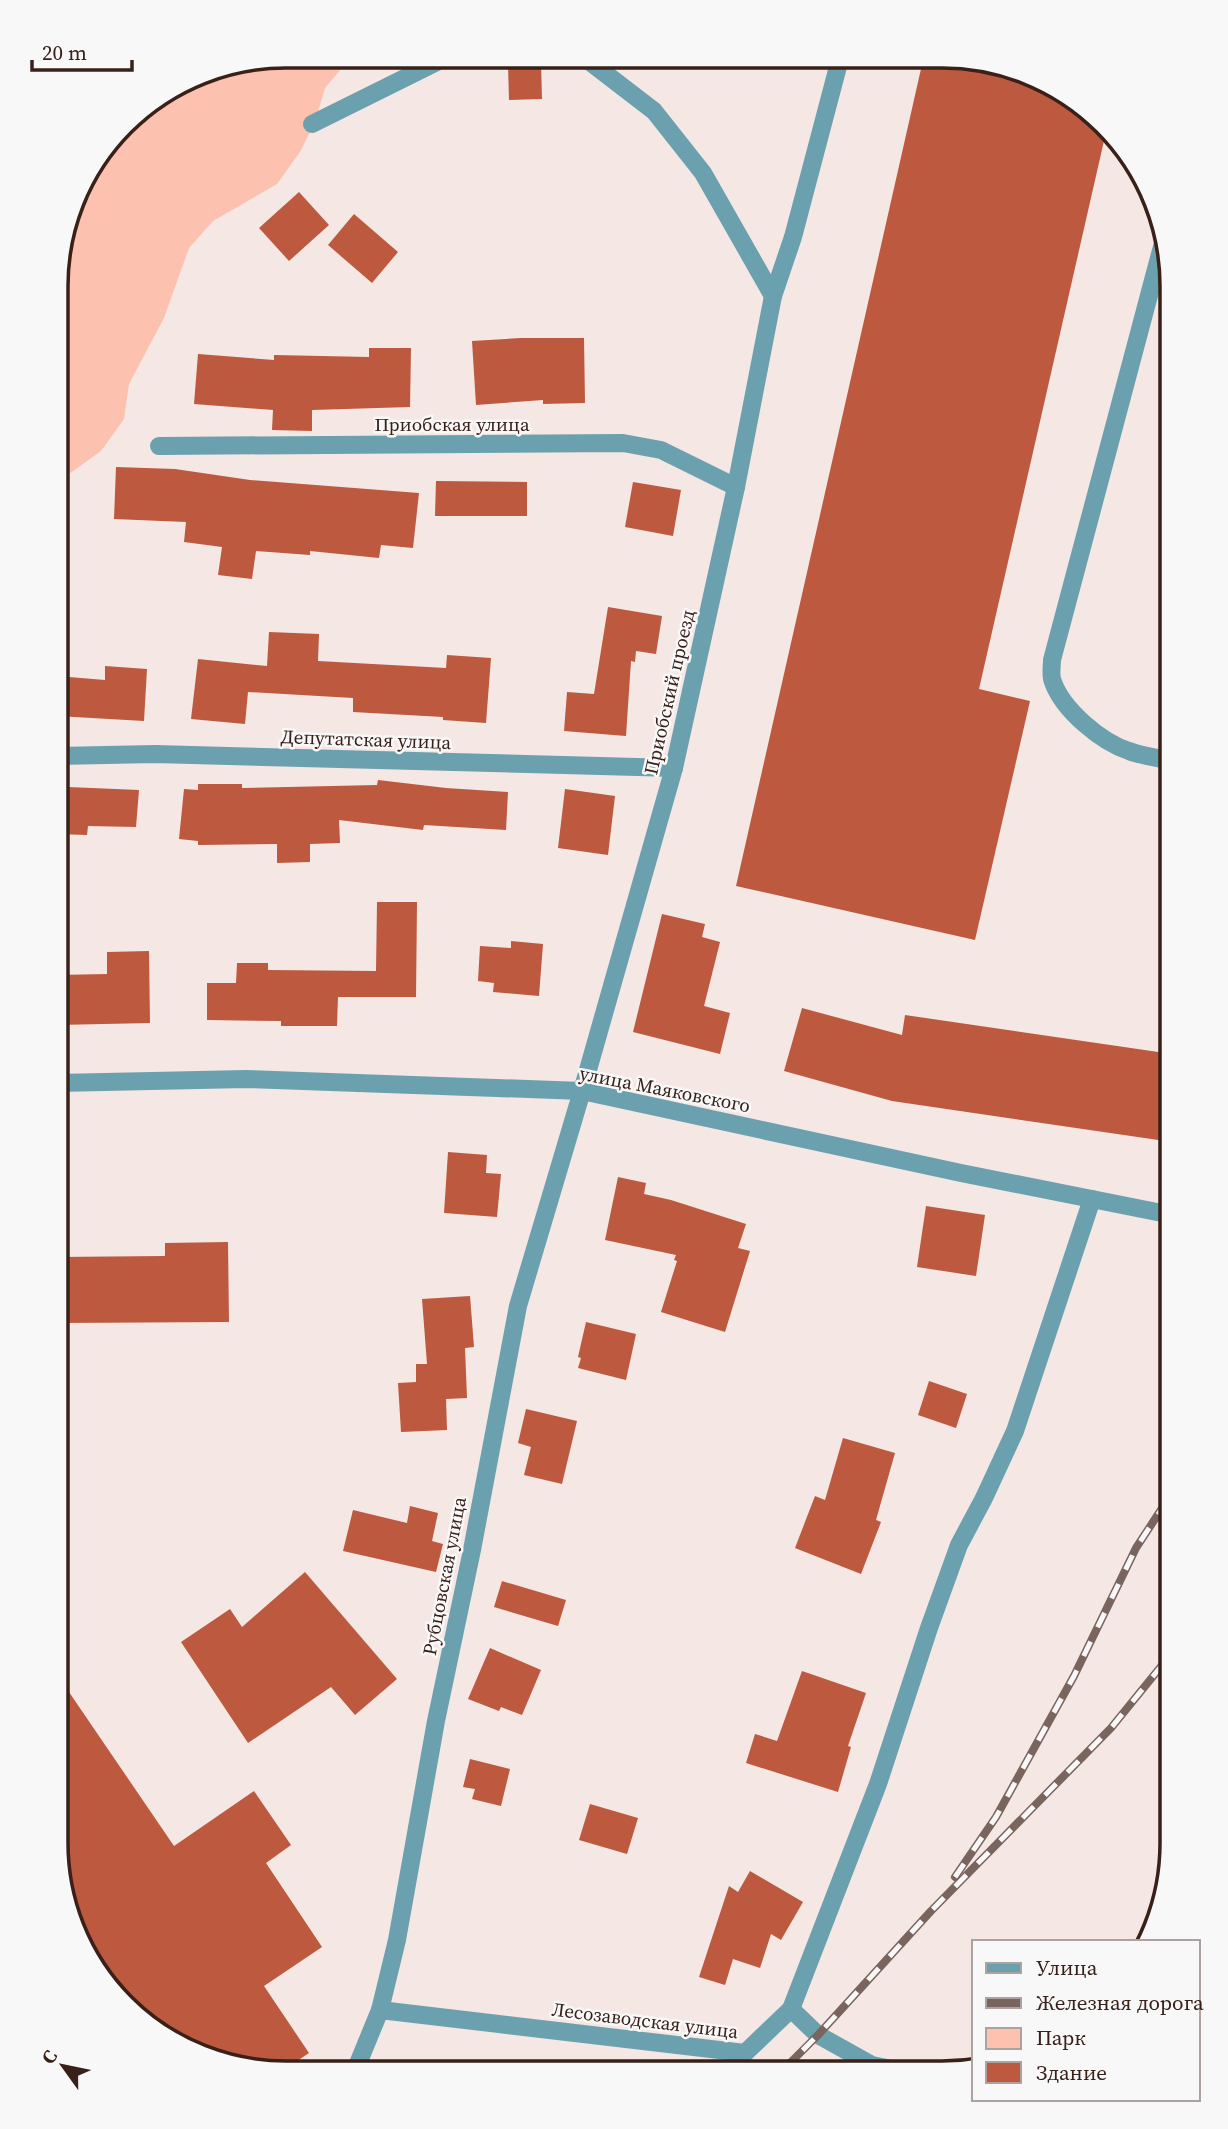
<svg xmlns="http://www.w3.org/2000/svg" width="1228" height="2129" font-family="'Source Serif 4',serif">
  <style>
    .green { fill: #fdc1b0 }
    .building { fill: #bd593e }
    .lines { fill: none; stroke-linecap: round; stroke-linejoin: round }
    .lane { stroke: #6ba1af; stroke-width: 18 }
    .street { stroke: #6ba1af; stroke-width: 18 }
    .rail-casing { stroke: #7a645e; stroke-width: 8 }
    .rail { stroke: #f8f8f8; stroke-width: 5; stroke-dasharray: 16; stroke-linecap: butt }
    .labels { text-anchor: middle; stroke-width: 5; stroke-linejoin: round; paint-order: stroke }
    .street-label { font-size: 19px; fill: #392019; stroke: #f8f8f8 }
    .rim { fill: none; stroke: #392019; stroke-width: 3.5 }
  </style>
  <rect width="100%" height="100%" fill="#f5e7e3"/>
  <!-- green -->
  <path class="green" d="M 287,56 L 352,56 L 325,88 L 315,122 L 300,152 L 277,184 L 213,221 L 189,248 L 164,318 L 129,384 L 124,419 L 101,451 L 58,482 L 58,257 L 80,184 L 134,113 L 199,73 Z"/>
  <!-- building -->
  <g class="building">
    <path d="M 923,60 L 986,60 L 1093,113 L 1106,132 L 979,689 L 1030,701 L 975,940 L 736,886 Z"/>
    <path d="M 541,64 L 542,99 L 509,100 L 508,65 Z"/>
    <path d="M 299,192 L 329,225 L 289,261 L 259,228 Z"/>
    <path d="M 354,214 L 398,252 L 372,283 L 328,245 Z"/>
    <path d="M 520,338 L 584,338 L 585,403 L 543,404 L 543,400 L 476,405 L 472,341 Z"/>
    <path d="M 369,348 L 411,348 L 410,407 L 312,410 L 312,431 L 272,430 L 273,410 L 194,404 L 198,354 L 274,360 L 274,355 L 369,357 Z"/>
    <path d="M 116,467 L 175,469 L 250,480 L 419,493 L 413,548 L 381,545 L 379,558 L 310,551 L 310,555 L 256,551 L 252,579 L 218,575 L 222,547 L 184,542 L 186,522 L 114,519 Z"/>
    <path d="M 436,481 L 527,482 L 527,516 L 435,516 Z"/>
    <path d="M 633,482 L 681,490 L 673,536 L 625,527 Z"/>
    <path d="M 608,607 L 662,616 L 656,654 L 636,651 L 635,662 L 631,661 L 626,736 L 564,731 L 567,692 L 594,694 Z"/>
    <path d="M 269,632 L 319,634 L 318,661 L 446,668 L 447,655 L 491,658 L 486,723 L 443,720 L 443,717 L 353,712 L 353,698 L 248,692 L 245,724 L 191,719 L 198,659 L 267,666 Z"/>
    <path d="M 105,666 L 147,669 L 144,721 L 57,716 L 57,676 L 105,680 Z"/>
    <path d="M 378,780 L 446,788 L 508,792 L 506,830 L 424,825 L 423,830 L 339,820 L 340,843 L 310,844 L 310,862 L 277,863 L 277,844 L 198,845 L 198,841 L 179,839 L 184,789 L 198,790 L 198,784 L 242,784 L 242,788 L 377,785 Z"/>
    <path d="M 68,787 L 139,790 L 136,827 L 88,826 L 87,835 L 57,834 L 57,803 L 67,804 Z"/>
    <path d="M 565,789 L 615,796 L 608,855 L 558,848 Z"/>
    <path d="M 377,902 L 417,902 L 416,997 L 338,997 L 337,1026 L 281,1026 L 281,1021 L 207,1020 L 207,983 L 236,983 L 237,963 L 268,963 L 268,970 L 376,971 Z"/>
    <path d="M 662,914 L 705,924 L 702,937 L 720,942 L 704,1006 L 730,1013 L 720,1054 L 633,1032 Z"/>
    <path d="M 511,941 L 543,944 L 539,996 L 493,992 L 494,983 L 478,981 L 480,946 L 511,948 Z"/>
    <path d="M 149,951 L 150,1023 L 57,1025 L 57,975 L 107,974 L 107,952 Z"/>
    <path d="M 802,1008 L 902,1035 L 905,1015 L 1172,1054 L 1172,1142 L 892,1101 L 784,1071 Z"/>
    <path d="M 448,1152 L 487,1155 L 486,1173 L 501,1174 L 497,1217 L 444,1213 Z"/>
    <path d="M 618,1177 L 646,1183 L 644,1194 L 671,1200 L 746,1224 L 738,1248 L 750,1251 L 725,1332 L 661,1312 L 677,1261 L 674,1260 L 676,1255 L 605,1240 Z"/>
    <path d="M 926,1206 L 985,1215 L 976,1276 L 917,1267 Z"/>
    <path d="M 228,1242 L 229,1322 L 57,1323 L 57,1257 L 165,1256 L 165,1243 Z"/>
    <path d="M 470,1296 L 474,1347 L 465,1348 L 467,1398 L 446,1399 L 447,1430 L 401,1432 L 398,1383 L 416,1382 L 416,1364 L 427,1364 L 422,1299 Z"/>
    <path d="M 586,1322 L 636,1334 L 626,1380 L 578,1368 L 581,1358 L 578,1357 Z"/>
    <path d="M 929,1381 L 967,1394 L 956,1428 L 918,1415 Z"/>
    <path d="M 526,1409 L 577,1421 L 562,1484 L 524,1475 L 531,1447 L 518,1443 Z"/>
    <path d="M 843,1438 L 895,1453 L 876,1520 L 881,1522 L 861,1574 L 795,1548 L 815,1496 L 825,1500 Z"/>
    <path d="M 410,1506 L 438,1513 L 432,1541 L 443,1544 L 436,1572 L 343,1551 L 353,1510 L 407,1523 Z"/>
    <path d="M 305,1572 L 397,1679 L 355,1715 L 331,1687 L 248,1743 L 181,1642 L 230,1609 L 242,1627 Z"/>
    <path d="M 502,1581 L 566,1600 L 558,1626 L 494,1607 Z"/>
    <path d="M 490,1648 L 541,1670 L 522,1715 L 501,1707 L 499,1711 L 468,1699 Z"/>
    <path d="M 802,1671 L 866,1693 L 848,1746 L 851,1747 L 838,1792 L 746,1763 L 755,1734 L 777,1741 Z"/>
    <path d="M 56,1673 L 174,1846 L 254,1791 L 291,1845 L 266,1863 L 322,1947 L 264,1986 L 309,2053 L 282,2071 L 256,2071 L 185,2049 L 135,2016 L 68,1917 L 56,1842 Z"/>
    <path d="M 470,1759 L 510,1769 L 501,1806 L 472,1799 L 475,1789 L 463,1787 Z"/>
    <path d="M 590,1804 L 638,1818 L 627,1854 L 579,1840 Z"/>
    <path d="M 750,1871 L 803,1902 L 781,1940 L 771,1934 L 760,1968 L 733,1959 L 725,1985 L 699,1977 L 729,1886 L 738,1892 Z"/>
  </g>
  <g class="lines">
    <!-- lane -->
    <path class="lane" d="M 1164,239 L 1052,660 C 1052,667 1050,676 1053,682 C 1063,710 1101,742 1129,751 C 1142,756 1158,758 1172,761"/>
    <!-- street -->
    <g class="street">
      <path d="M 585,58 L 654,111 L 703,173 L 773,296"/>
      <path d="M 312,124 L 447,57"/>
      <path d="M 159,446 L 623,443 L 661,450 L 736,487"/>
      <path d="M 57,756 L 155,754 L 674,768"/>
      <path d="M 57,1083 L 246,1079 L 582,1091 L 961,1173 L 1172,1215"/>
      <path d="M 791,2009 L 878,1784 L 929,1628 L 959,1545 L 984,1498 L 1015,1431 L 1092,1199"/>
      <path d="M 380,2010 L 745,2053 L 791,2009 L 818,2035 L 872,2065 L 911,2073"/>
      <path d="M 355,2071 L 380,2010 L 397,1940 L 436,1721 L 472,1550 L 518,1306 L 582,1091 L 674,768 L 736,487 L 773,296 L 793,237 L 840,59"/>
    </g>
    <defs>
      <g id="rail">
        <path d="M 955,1877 L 996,1817 L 1074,1676 L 1136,1548 L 1172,1493"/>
        <path d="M 780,2073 L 818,2035 L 931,1911 L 1111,1728 L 1172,1653"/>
      </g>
    </defs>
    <!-- rail casing -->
    <use href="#rail" class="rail-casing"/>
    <!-- rail -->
    <use href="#rail" class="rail"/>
  </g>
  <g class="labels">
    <!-- street labels -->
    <g class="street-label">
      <text x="452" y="431">Приобская улица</text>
      <text transform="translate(669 692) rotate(-77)" y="7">Приобский проезд</text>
      <text transform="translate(366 739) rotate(2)" y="7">Депутатская улица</text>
      <text transform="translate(665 1089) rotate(11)" y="7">улица Маяковского</text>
      <text transform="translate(444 1576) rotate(-79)" y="7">Рубцовская улица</text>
      <text transform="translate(645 2020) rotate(7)" y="7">Лесозаводская улица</text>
    </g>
  </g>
  <!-- crop -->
  <path d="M0 0H1228V2129H0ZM286 68H942A218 218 0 0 1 1160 286V1843A218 218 0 0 1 942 2061H286A218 218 0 0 1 68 1843V286A218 218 0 0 1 286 68Z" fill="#f8f8f8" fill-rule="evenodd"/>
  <path class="rim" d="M286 68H942A218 218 0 0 1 1160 286V1843A218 218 0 0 1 942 2061H286A218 218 0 0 1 68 1843V286A218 218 0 0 1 286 68Z"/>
  <!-- legend -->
  <rect x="972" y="1940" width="228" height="161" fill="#f8f8f8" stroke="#aca29f" stroke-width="2"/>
  <rect x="986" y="1963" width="35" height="10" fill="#6ba1af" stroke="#aca29f" stroke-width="2"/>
  <text x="1036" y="1975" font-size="21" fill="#392019">Улица</text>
  <rect x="986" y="1998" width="35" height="10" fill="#7a645e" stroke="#aca29f" stroke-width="2"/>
  <text x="1036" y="2010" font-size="21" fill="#392019">Железная дорога</text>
  <rect x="986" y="2028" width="35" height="21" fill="#fdc1b0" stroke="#aca29f" stroke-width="2"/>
  <text x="1036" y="2045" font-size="21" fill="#392019">Парк</text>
  <rect x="986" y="2062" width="35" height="21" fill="#bd593e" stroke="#aca29f" stroke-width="2"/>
  <text x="1036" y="2080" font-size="21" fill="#392019">Здание</text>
  <!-- north arrow -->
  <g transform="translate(63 2066) rotate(303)" stroke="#f8f8f8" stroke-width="5" paint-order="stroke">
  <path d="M0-5L12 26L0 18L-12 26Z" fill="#392019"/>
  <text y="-10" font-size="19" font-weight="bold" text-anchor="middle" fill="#392019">С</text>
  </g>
  <!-- scale -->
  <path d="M32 60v10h100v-10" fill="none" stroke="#392019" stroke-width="3.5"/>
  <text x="42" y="60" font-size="21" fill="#392019" stroke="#f8f8f8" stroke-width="5" paint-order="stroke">20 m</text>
</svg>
